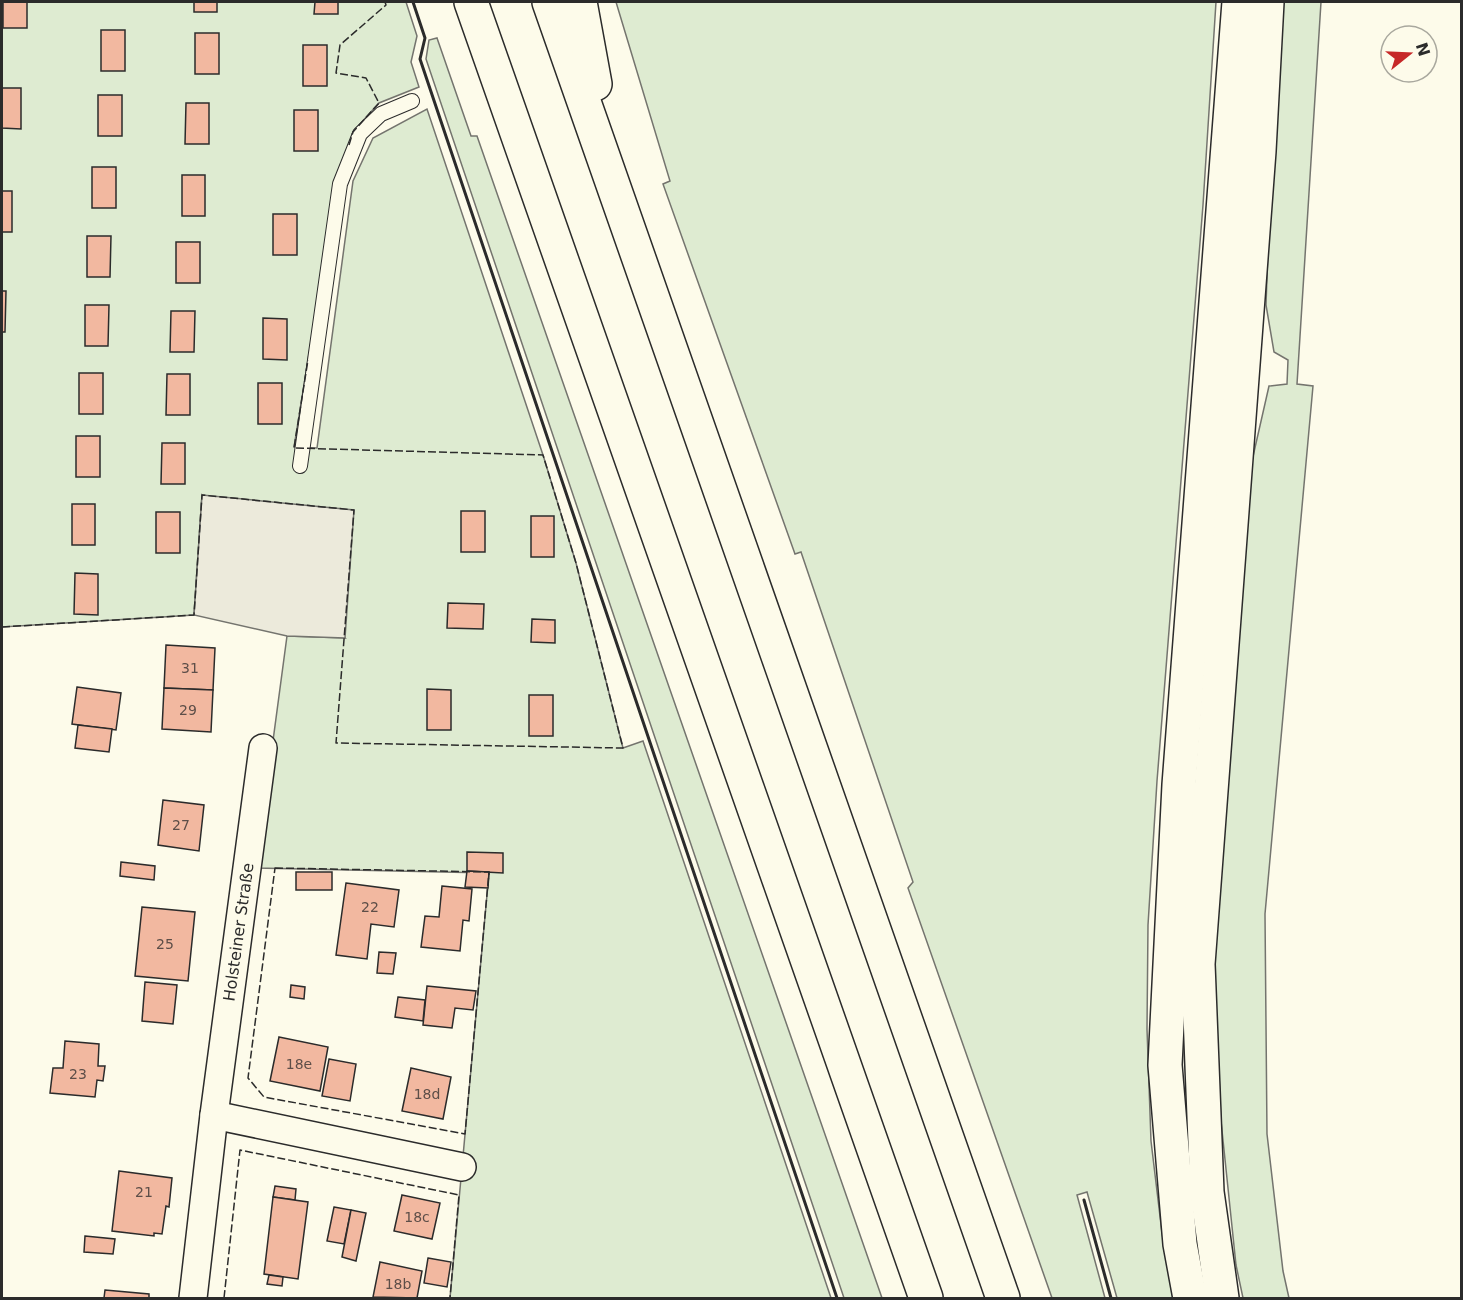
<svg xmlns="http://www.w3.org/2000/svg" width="1463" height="1300" font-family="'DejaVu Sans',sans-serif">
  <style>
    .green { fill: #deebd1; stroke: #74746e; stroke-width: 1.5 }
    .parking { fill: #eceadb; stroke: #74746e; stroke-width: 1.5 }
    .building { fill: #f2b8a0; stroke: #2b2b2b; stroke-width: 1.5 }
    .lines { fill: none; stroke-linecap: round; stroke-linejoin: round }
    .lane-casing { stroke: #2b2b2b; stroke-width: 16 }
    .street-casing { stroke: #2b2b2b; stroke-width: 30 }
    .highway-casing { stroke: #2b2b2b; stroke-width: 36 }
    .lane { stroke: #fdfbea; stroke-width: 14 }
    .street { stroke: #fdfbea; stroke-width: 27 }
    .highway { stroke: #fdfbea; stroke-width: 33 }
    .fence { stroke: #2b2b2b; stroke-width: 1.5; stroke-dasharray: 8 3; stroke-linecap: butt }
    .wall { stroke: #2b2b2b; stroke-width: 3 }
    .labels { text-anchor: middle; stroke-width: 4.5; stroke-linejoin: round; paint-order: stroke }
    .number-label { font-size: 14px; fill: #5d4e48 }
    .street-label { font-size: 16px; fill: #2b2b2b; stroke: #fdfbea }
  </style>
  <rect width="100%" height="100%" fill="#fdfbea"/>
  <!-- green -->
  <g class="green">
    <path d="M 2,2 L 406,2 L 417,36 L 411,62 L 419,87 L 379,103 L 353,132 L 337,180 L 294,447 L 317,448 L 353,181 L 373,138 L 427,109 L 543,455 L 576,563 L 623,748 L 643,741 L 831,1298 L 450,1298 L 489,873 L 256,868 L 287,636 L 345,638 L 202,495 L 194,615 L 2,627 Z"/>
    <path d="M 616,2 L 1216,2 L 1203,205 L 1157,781 L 1148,925 L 1147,1029 L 1151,1141 L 1162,1233 L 1173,1298 L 1117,1298 L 1087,1192 L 1077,1195 L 1105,1298 L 1052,1298 L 908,888 L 913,882 L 801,552 L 795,554 L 663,184 L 670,181 Z"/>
    <path d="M 1282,2 L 1321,2 L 1297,384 L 1313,386 L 1265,914 L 1267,1134 L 1283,1271 L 1289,1298 L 1243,1298 L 1236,1265 L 1221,1121 L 1214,960 L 1249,474 L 1269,386 L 1287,384 L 1288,360 L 1274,352 L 1266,305 L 1268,247 Z"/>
    <path d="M 437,38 L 471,136 L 477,136 L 882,1298 L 844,1298 L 426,59 L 429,40 Z"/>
  </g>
  <!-- parking -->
  <path class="parking" d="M 202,495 L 354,510 L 345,638 L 287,636 L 194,615 Z"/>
  <!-- building -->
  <g class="building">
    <rect x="3" y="2" width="24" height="26"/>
    <rect x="194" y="2" width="23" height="10"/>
    <path d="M 315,2 L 338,2 L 338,14 L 314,14 Z"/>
    <rect x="101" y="30" width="24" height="41"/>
    <rect x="195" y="33" width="24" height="41"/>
    <rect x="303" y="45" width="24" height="41"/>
    <path d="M 2,88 L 21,88 L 21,129 L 2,128 Z"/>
    <rect x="98" y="95" width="24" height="41"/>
    <path d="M 186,103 L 209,103 L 209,144 L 185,144 Z"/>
    <rect x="294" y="110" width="24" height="41"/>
    <rect x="92" y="167" width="24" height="41"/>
    <rect x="182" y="175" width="23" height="41"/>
    <rect x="2" y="191" width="10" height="41"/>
    <rect x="273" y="214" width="24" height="41"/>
    <path d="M 87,236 L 111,236 L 110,277 L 87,277 Z"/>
    <rect x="176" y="242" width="24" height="41"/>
    <path d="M 2,291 L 6,291 L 5,332 L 2,332 Z"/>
    <path d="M 85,305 L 109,305 L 108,346 L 85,346 Z"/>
    <path d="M 171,311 L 195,311 L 194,352 L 170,352 Z"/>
    <path d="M 263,318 L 287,319 L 287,360 L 263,359 Z"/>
    <rect x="79" y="373" width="24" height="41"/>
    <path d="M 167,374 L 190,374 L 190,415 L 166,415 Z"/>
    <rect x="258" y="383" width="24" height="41"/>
    <rect x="76" y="436" width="24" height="41"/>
    <path d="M 162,443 L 185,443 L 185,484 L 161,484 Z"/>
    <rect x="72" y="504" width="23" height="41"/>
    <rect x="461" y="511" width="24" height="41"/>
    <rect x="156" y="512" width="24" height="41"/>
    <rect x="531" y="516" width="23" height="41"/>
    <path d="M 75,573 L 98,574 L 98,615 L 74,614 Z"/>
    <path d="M 448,603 L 484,604 L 483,629 L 447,628 Z"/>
    <path d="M 532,619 L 555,620 L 555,643 L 531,642 Z"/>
    <path d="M 166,645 L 215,648 L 213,690 L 164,688 Z"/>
    <path d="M 77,687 L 121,693 L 116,730 L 72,724 Z"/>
    <path d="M 164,688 L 213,690 L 211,732 L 162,729 Z"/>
    <path d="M 427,689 L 451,690 L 451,730 L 427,730 Z"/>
    <rect x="529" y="695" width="24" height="41"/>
    <path d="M 78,725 L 112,729 L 109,752 L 75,748 Z"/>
    <path d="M 163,800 L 204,805 L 199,851 L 158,845 Z"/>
    <path d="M 467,852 L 503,853 L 503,873 L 467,871 Z"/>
    <path d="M 121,862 L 155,866 L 154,880 L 120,876 Z"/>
    <path d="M 467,871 L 489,872 L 488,888 L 465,887 Z"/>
    <rect x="296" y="872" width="36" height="18"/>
    <path d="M 346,883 L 399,890 L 394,927 L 371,924 L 367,959 L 336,955 Z"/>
    <path d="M 442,886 L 472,889 L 469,921 L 463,920 L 460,951 L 421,947 L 425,916 L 439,917 Z"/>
    <path d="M 142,907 L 195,912 L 188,981 L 135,976 Z"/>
    <path d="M 379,952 L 396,953 L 393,974 L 377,973 Z"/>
    <path d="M 145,982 L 177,985 L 173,1024 L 142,1021 Z"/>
    <path d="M 291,985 L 305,987 L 304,999 L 290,997 Z"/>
    <path d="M 427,986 L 476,991 L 473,1010 L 455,1008 L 452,1028 L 423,1025 Z"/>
    <path d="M 398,997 L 425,1000 L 423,1021 L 395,1017 Z"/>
    <path d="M 279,1037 L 328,1047 L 320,1091 L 270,1081 Z"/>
    <path d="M 65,1041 L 99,1044 L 98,1066 L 105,1066 L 103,1081 L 97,1080 L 95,1097 L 50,1093 L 53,1068 L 63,1068 Z"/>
    <path d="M 329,1059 L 356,1064 L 350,1101 L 322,1096 Z"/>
    <path d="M 411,1068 L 451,1077 L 443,1119 L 402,1111 Z"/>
    <path d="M 119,1171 L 172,1178 L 169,1207 L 166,1206 L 162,1234 L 154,1233 L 154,1236 L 112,1231 Z"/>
    <path d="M 275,1186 L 296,1189 L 295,1200 L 273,1197 Z"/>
    <path d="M 402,1195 L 440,1203 L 432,1239 L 394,1231 Z"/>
    <path d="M 273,1197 L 308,1202 L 298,1279 L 264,1274 Z"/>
    <path d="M 334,1207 L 351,1210 L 344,1244 L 327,1241 Z"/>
    <path d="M 351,1210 L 366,1213 L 356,1261 L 342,1257 Z"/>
    <path d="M 85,1236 L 115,1239 L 113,1254 L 84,1252 Z"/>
    <path d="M 428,1258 L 451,1262 L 447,1287 L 424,1283 Z"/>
    <path d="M 380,1262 L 422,1271 L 417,1298 L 373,1297 Z"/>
    <path d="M 269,1275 L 283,1277 L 282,1286 L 267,1284 Z"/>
    <path d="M 105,1290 L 149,1294 L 149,1298 L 104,1298 Z"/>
  </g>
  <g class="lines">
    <defs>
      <path id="lane" d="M 300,466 L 340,184 L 360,134 L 381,114 L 412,101"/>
      <g id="street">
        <path d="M 214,1115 L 462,1167"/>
        <path d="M 193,1298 L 214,1115 L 263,748"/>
      </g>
      <g id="highway">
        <path d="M 471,2 L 926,1298"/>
        <path d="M 549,2 L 1003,1298"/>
        <path d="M 580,2 L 595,84"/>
        <path d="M 1190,1298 L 1180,1244 L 1165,1065 L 1179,785 L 1239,2"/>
        <path d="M 1222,1298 L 1207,1192 L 1198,964 L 1259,151 L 1267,2"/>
      </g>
    </defs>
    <!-- lane casing -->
    <use href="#lane" class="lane-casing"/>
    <!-- street casing -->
    <use href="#street" class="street-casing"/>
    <!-- highway casing -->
    <use href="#highway" class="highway-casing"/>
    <!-- lane -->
    <use href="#lane" class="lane"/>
    <!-- street -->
    <use href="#street" class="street"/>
    <!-- highway -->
    <use href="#highway" class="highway"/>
    <!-- fence -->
    <g class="fence">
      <path d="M 349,145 L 353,132 L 379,103 L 366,78 L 336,73 L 340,45 L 386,5 L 385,2"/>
      <path d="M 2,627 L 194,615 L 202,495 L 354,510 L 336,743 L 623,748 L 576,563 L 543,455 L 294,448 L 308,360"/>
      <path d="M 275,868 L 489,872 L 465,1134 L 264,1097 L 248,1078 Z"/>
      <path d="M 224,1298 L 240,1150 L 459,1195 L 450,1298"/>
    </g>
    <!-- wall -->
    <g class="wall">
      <path d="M 413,2 L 425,38 L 420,59 L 837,1298"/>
      <path d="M 1084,1200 L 1111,1298"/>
    </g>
  </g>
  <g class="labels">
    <!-- number labels -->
    <g class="number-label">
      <text x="190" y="673">31</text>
      <text x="188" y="715">29</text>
      <text x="181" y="830">27</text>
      <text x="370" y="912">22</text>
      <text x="165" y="949">25</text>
      <text x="299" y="1069">18e</text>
      <text x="78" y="1079">23</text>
      <text x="427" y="1099">18d</text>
      <text x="144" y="1197">21</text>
      <text x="417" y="1222">18c</text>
      <text x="398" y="1289">18b</text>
    </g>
    <!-- street labels -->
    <g class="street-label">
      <text transform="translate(238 932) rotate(-82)" y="6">Holsteiner Straße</text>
    </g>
  </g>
  <!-- border -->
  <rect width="1463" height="1300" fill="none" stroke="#2b2b2b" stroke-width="6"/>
  <!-- north arrow -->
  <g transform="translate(1409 54) rotate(72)"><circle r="28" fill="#fdfbea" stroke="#a9a89e" stroke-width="1.5"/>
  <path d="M0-4.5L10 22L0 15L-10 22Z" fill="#c62828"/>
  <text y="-9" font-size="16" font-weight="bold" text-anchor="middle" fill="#2b2b2b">N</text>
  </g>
</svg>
